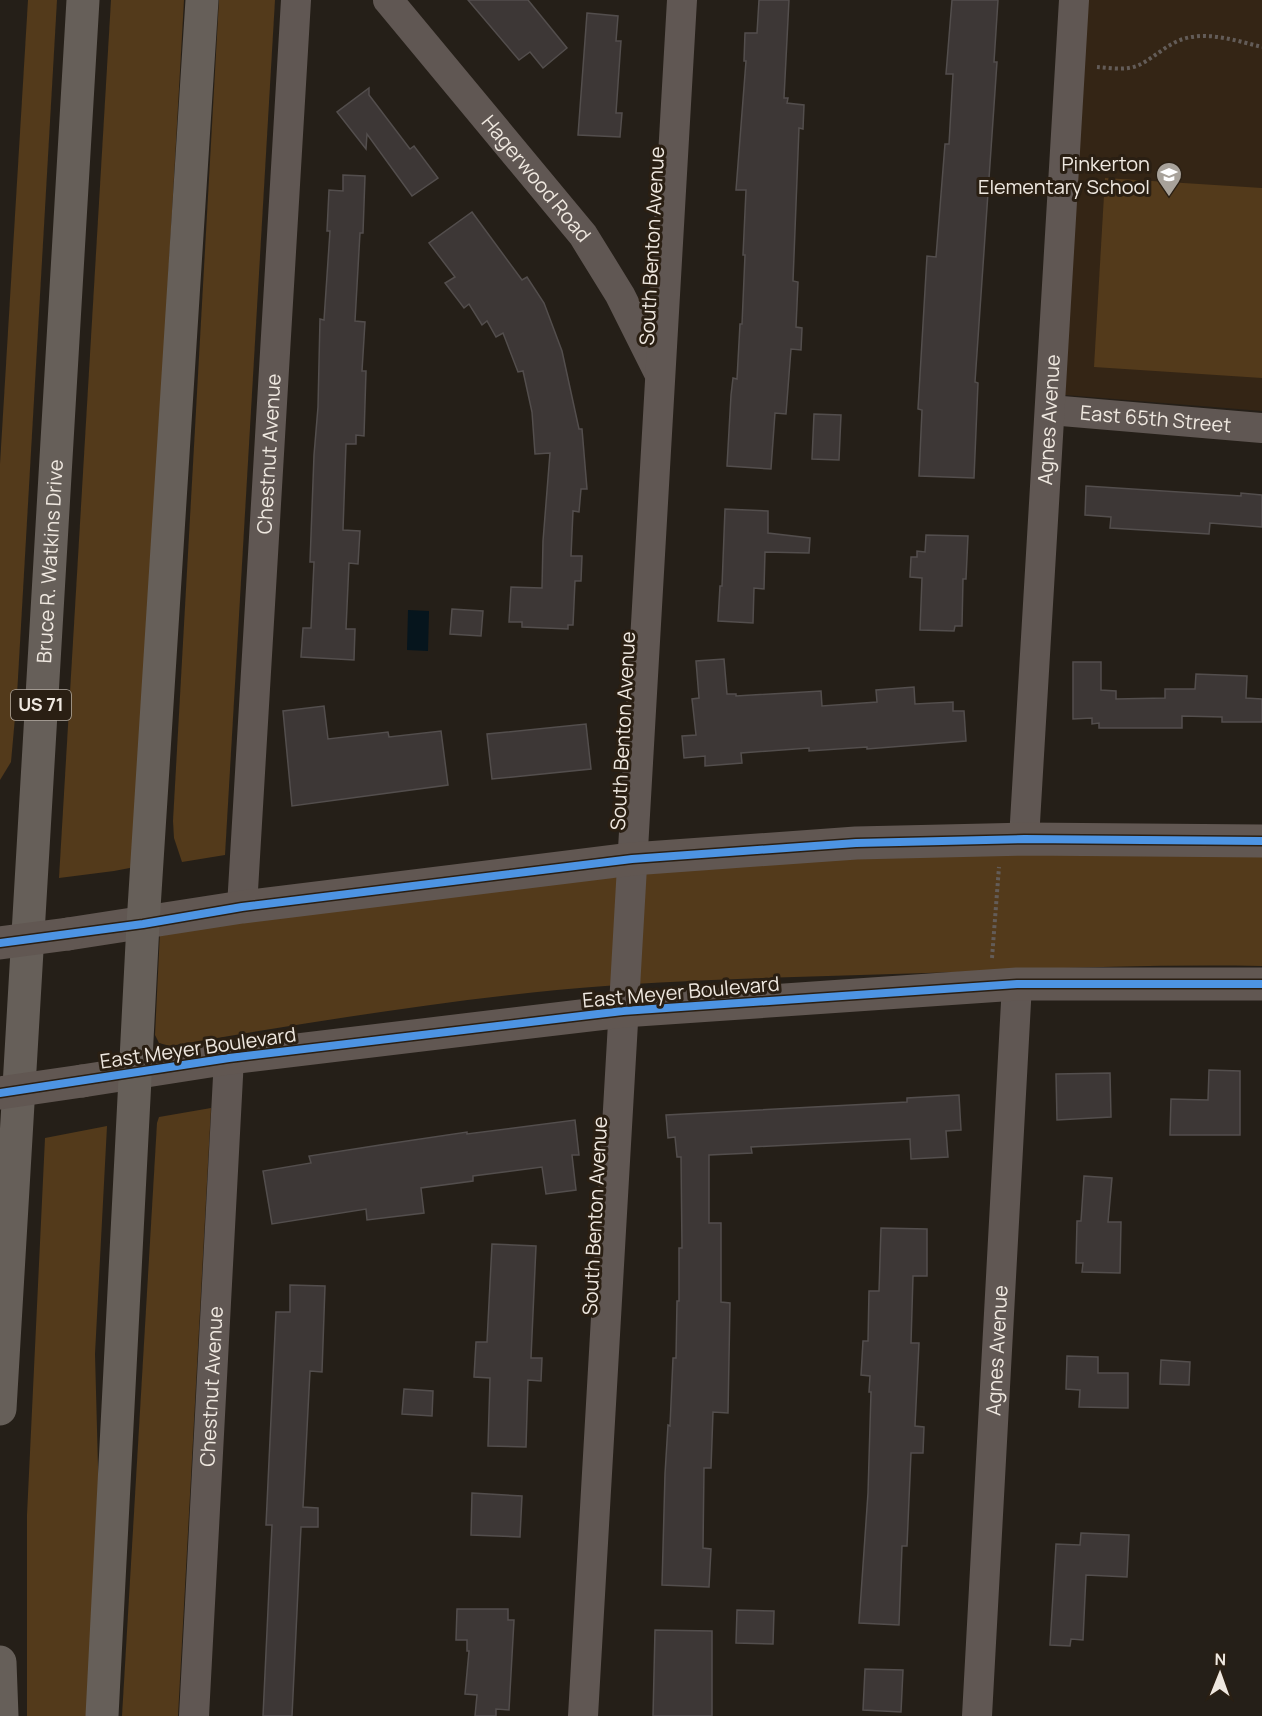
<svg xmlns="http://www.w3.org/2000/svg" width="1262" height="1716" font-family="Manrope,sans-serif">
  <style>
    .built { fill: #342515 }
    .green { fill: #533a1b }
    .water { fill: #06151d }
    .building { fill: #3d3736; stroke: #534e4d; stroke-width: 1.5 }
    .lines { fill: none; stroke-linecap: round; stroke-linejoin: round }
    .path { stroke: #635c58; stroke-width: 4; stroke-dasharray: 3 3; stroke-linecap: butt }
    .minor { stroke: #605753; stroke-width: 30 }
    .major { stroke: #615752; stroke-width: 33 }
    .highway { stroke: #665f59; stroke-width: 33 }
    .major-bridge { stroke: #615752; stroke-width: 33 }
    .cycleway-casing { stroke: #2a1f13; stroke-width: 11 }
    .cycleway { stroke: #4d94e3; stroke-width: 8 }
    .labels { text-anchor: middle; stroke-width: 6; stroke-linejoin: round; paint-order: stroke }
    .shield { fill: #2a1f13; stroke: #b4aca2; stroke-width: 1.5 }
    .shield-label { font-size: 18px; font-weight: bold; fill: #efe8e0 }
    .poi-label { font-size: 20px; fill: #efe8e0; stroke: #2a1f13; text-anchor: end }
    .street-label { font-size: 20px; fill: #efe8e0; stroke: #2a1f13 }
  </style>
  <rect width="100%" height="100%" fill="#251f18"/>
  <!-- built -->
  <path class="built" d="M 1087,0 L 1262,0 L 1262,411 L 1065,395 Z"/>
  <!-- green -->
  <g class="green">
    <path d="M 28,0 L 57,0 L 17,695 L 11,762 L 0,780 L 0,464 Z"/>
    <path d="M 111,0 L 184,0 L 135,867 L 114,871 L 59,878 Z"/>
    <path d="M 219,0 L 275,0 L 225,855 L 182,862 L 174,838 L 173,821 Z"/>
    <path d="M 1105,178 L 1262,188 L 1262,378 L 1094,367 Z"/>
    <path d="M 1051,852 L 1262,854 L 1262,966 C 1150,964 1038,969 926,973 C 803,977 679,979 557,990 C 427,1003 298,1024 170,1046 L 159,1043 L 155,1035 L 160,932 L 419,897 L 767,862 Z"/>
    <path d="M 211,1108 L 178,1716 L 122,1716 L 157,1123 L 159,1117 Z"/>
    <path d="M 107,1126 L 95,1354 L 99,1504 L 87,1716 L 27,1716 L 27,1515 L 45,1138 Z"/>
  </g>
  <!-- water -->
  <path class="water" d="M 408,610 L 429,611 L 428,651 L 407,650 Z"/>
  <!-- building -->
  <g class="building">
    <path d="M 468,0 L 528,0 L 567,48 L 543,68 L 530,52 L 519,60 Z"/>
    <path d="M 759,0 L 789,0 L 784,98 L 788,98 L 787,103 L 804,105 L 803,129 L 799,128 L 793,281 L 798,282 L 796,327 L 802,328 L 801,350 L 791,349 L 786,414 L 775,413 L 771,469 L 727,466 L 731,395 L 733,378 L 737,379 L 740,324 L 742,324 L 745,255 L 743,255 L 746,190 L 736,190 L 746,61 L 744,61 L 745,33 L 757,33 Z"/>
    <path d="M 952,0 L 998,0 L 994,62 L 997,62 L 975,382 L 978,383 L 974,478 L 919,476 L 922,410 L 918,409 L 927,256 L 936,257 L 945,144 L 949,144 L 953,74 L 946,74 Z"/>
    <path d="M 587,13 L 618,16 L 616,41 L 621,41 L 616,113 L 622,113 L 620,137 L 578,135 Z"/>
    <path d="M 369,88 L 369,95 L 410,149 L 414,146 L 438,178 L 412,196 L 367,134 L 366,149 L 337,112 Z"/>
    <path d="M 343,175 L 365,176 L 363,233 L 360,233 L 355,321 L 365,322 L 362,371 L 366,371 L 364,436 L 356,435 L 356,444 L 346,444 L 343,530 L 360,531 L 358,564 L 349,563 L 346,629 L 355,629 L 354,660 L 301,657 L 303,628 L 311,628 L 314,562 L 310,562 L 314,455 L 318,407 L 320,319 L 324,320 L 330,231 L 327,231 L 329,190 L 343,191 Z"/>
    <path d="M 472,212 L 522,280 L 527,277 L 544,303 L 562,351 L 579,429 L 582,429 L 587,489 L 581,489 L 579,512 L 573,511 L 571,556 L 582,556 L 581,581 L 575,581 L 573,625 L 568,625 L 568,629 L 522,627 L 522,622 L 509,622 L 511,587 L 542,588 L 543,541 L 550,453 L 535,454 L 532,412 L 523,371 L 518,372 L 503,333 L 496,337 L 487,321 L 482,325 L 469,304 L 464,308 L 445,283 L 455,277 L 429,243 Z"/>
    <path d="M 814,414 L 841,415 L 839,460 L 812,459 Z"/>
    <path d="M 1086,486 L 1241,496 L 1241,493 L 1262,495 L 1262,527 L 1210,523 L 1209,534 L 1110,528 L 1111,517 L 1085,515 Z"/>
    <path d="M 725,509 L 768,511 L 768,533 L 810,538 L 809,553 L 765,552 L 764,589 L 754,588 L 753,623 L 718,621 L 720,586 L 722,586 Z"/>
    <path d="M 926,535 L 968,536 L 966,579 L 963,579 L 962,626 L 955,626 L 954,631 L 920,630 L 922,578 L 910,577 L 911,557 L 917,557 L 917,551 L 925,552 Z"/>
    <path d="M 452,609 L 483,611 L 481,636 L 450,634 Z"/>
    <path d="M 724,659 L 727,694 L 736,694 L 736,696 L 821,691 L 822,706 L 877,702 L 876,690 L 914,687 L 915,704 L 953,702 L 953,711 L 964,711 L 966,741 L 867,749 L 867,747 L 809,751 L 809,748 L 741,753 L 742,763 L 705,766 L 705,756 L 684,758 L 682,736 L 696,735 L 692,699 L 699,698 L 696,661 Z"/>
    <path d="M 1073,662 L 1101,662 L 1101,690 L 1116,691 L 1116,699 L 1165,698 L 1165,689 L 1195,689 L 1196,674 L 1247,676 L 1246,698 L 1262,699 L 1262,722 L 1222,722 L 1222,717 L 1182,716 L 1182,728 L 1099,728 L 1099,723 L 1092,724 L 1092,718 L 1073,719 Z"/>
    <path d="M 324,706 L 328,739 L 388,732 L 389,737 L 441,731 L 448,785 L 292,806 L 283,711 Z"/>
    <path d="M 586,724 L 591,769 L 492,779 L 487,734 Z"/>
    <path d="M 1209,1070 L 1240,1071 L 1240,1135 L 1170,1135 L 1171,1099 L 1208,1100 Z"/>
    <path d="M 1110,1073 L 1111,1117 L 1057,1120 L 1056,1074 Z"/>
    <path d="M 959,1095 L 961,1130 L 946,1131 L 948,1157 L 911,1159 L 910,1139 L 751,1147 L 752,1153 L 709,1155 L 709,1223 L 721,1223 L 721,1302 L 730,1303 L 728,1413 L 713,1412 L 711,1468 L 704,1468 L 703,1548 L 711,1549 L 709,1587 L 662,1585 L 665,1474 L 668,1425 L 670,1426 L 673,1358 L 676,1358 L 677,1301 L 679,1301 L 679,1248 L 682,1248 L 681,1157 L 677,1157 L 675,1137 L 668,1138 L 666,1115 L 907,1102 L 907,1098 Z"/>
    <path d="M 575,1120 L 579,1155 L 572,1155 L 576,1190 L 546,1194 L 542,1167 L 473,1176 L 473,1181 L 421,1188 L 424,1213 L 367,1220 L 366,1209 L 272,1224 L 263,1171 L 311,1163 L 309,1156 L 380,1145 L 467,1132 L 467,1134 Z"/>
    <path d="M 1084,1176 L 1112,1178 L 1108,1222 L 1121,1222 L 1120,1273 L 1082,1272 L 1083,1263 L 1076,1263 L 1077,1221 L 1081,1221 Z"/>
    <path d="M 881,1228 L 927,1229 L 927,1276 L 913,1276 L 911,1343 L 919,1343 L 915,1426 L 924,1427 L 923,1453 L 911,1453 L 907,1546 L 902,1546 L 899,1625 L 859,1623 L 868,1493 L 871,1392 L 869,1392 L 870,1376 L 861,1375 L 863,1341 L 868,1341 L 869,1291 L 879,1291 Z"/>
    <path d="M 492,1244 L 536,1246 L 531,1358 L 542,1358 L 541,1381 L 528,1380 L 526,1447 L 488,1446 L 490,1378 L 474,1377 L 476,1342 L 487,1342 Z"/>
    <path d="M 290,1285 L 325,1286 L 322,1372 L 310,1371 L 303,1507 L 318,1508 L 318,1527 L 301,1527 L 292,1716 L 263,1716 L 272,1525 L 266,1525 L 276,1312 L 290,1312 Z"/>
    <path d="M 1067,1356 L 1098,1357 L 1098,1373 L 1128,1373 L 1128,1408 L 1079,1407 L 1080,1390 L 1066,1389 Z"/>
    <path d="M 1161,1360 L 1190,1362 L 1189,1385 L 1160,1384 Z"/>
    <path d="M 404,1389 L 433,1391 L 432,1416 L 402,1414 Z"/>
    <path d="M 472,1493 L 522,1496 L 520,1537 L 471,1535 Z"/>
    <path d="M 1081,1533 L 1129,1535 L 1127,1577 L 1086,1575 L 1083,1640 L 1071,1639 L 1070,1646 L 1050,1645 L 1056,1544 L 1080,1545 Z"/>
    <path d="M 457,1609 L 508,1609 L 508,1620 L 514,1620 L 509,1710 L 496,1709 L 496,1716 L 475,1716 L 477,1695 L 465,1694 L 469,1651 L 467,1651 L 467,1640 L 456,1640 Z"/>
    <path d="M 737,1610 L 774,1611 L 773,1644 L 736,1643 Z"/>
    <path d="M 655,1630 L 712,1631 L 712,1716 L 653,1716 Z"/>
    <path d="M 865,1669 L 903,1670 L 901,1712 L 863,1710 Z"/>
  </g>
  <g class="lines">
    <!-- path -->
    <g class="path">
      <path d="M 1097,67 C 1110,68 1126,71 1139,65 C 1154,58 1167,44 1183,39 C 1209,31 1237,41 1262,47"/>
      <path d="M 992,958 L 999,867"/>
    </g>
    <!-- minor -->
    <g class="minor">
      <path id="s1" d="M 388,0 L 583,235 L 620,295 L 660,375"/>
      <path id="s2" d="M 1050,410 L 1262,428"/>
      <path id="s3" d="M 1024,839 L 1074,0"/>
      <path id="s4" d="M 242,907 L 296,0"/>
      <path id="s5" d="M 194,1716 L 229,1058"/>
      <path d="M 583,1716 L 682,0"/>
      <path id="s6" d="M 977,1716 L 1017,984"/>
    </g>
    <!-- major -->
    <g class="major">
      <path d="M 68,934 L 242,907 L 632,859 L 856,843 L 1024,839 L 1262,841"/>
      <path d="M 82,1081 L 229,1058 L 623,1011 L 1017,984 L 1262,984"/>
    </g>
    <!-- highway -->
    <g class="highway">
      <path id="s7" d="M 0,1409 L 83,0"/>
      <path d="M 0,1662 L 2,1716"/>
      <path d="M 102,1716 L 143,924 L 202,0"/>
    </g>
    <!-- major-bridge -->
    <g class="major-bridge">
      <path d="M 0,943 L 68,934"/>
      <path d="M 0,1093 L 82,1081"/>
    </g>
    <defs>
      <g id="cycleway">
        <path d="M 0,943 L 143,924 L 242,907 L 632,859 L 856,843 L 1024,839 L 1262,841"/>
        <path d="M 0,1093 L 229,1058 L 623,1011 L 1017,984 L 1262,984"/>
      </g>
    </defs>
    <!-- cycleway casing -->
    <use href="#cycleway" class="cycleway-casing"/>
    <!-- cycleway -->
    <use href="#cycleway" class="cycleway"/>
  </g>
  <!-- icons -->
  <defs>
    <symbol id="school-pin" viewBox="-11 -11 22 30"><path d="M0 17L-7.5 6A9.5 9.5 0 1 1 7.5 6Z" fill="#a8a29a" stroke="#2a1f13"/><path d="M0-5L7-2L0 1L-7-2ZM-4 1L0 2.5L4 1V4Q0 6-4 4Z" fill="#fff"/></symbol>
  </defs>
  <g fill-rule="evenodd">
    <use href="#school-pin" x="1154" y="160" width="30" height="40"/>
  </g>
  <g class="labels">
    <!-- shield labels -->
    <rect class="shield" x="11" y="690" width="60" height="30" rx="4.5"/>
    <g class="shield-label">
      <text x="41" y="711">US 71</text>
    </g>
    <!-- poi labels -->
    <g class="poi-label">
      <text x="1150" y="171">Pinkerton<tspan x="1150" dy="23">Elementary School</tspan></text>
    </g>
    <!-- street labels -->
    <g class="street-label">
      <text dy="7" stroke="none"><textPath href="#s1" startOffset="232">Hagerwood Road</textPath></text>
      <text transform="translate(652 246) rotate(-87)" y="7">South Benton Avenue</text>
      <text dy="7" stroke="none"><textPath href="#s2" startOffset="106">East 65th Street</textPath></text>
      <text dy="7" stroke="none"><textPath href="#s3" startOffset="420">Agnes Avenue</textPath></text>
      <text dy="7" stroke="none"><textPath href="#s4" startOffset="454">Chestnut Avenue</textPath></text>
      <text dy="7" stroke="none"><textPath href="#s7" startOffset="849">Bruce R. Watkins Drive</textPath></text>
      <text transform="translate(623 731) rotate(-87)" y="7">South Benton Avenue</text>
      <text transform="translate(681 992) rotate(-5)" y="7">East Meyer Boulevard</text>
      <text transform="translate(198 1048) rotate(-8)" y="7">East Meyer Boulevard</text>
      <text transform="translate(595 1216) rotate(-87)" y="7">South Benton Avenue</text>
      <text dy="7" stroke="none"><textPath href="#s6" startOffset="366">Agnes Avenue</textPath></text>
      <text dy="7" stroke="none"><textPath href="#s5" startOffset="330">Chestnut Avenue</textPath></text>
    </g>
  </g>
  <!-- north arrow -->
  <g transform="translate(1220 1674) rotate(1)" stroke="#2a1f13" stroke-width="4.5" paint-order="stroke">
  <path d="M0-4.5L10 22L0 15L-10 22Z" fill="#efe8e0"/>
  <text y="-9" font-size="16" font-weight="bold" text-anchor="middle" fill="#efe8e0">N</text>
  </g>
</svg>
